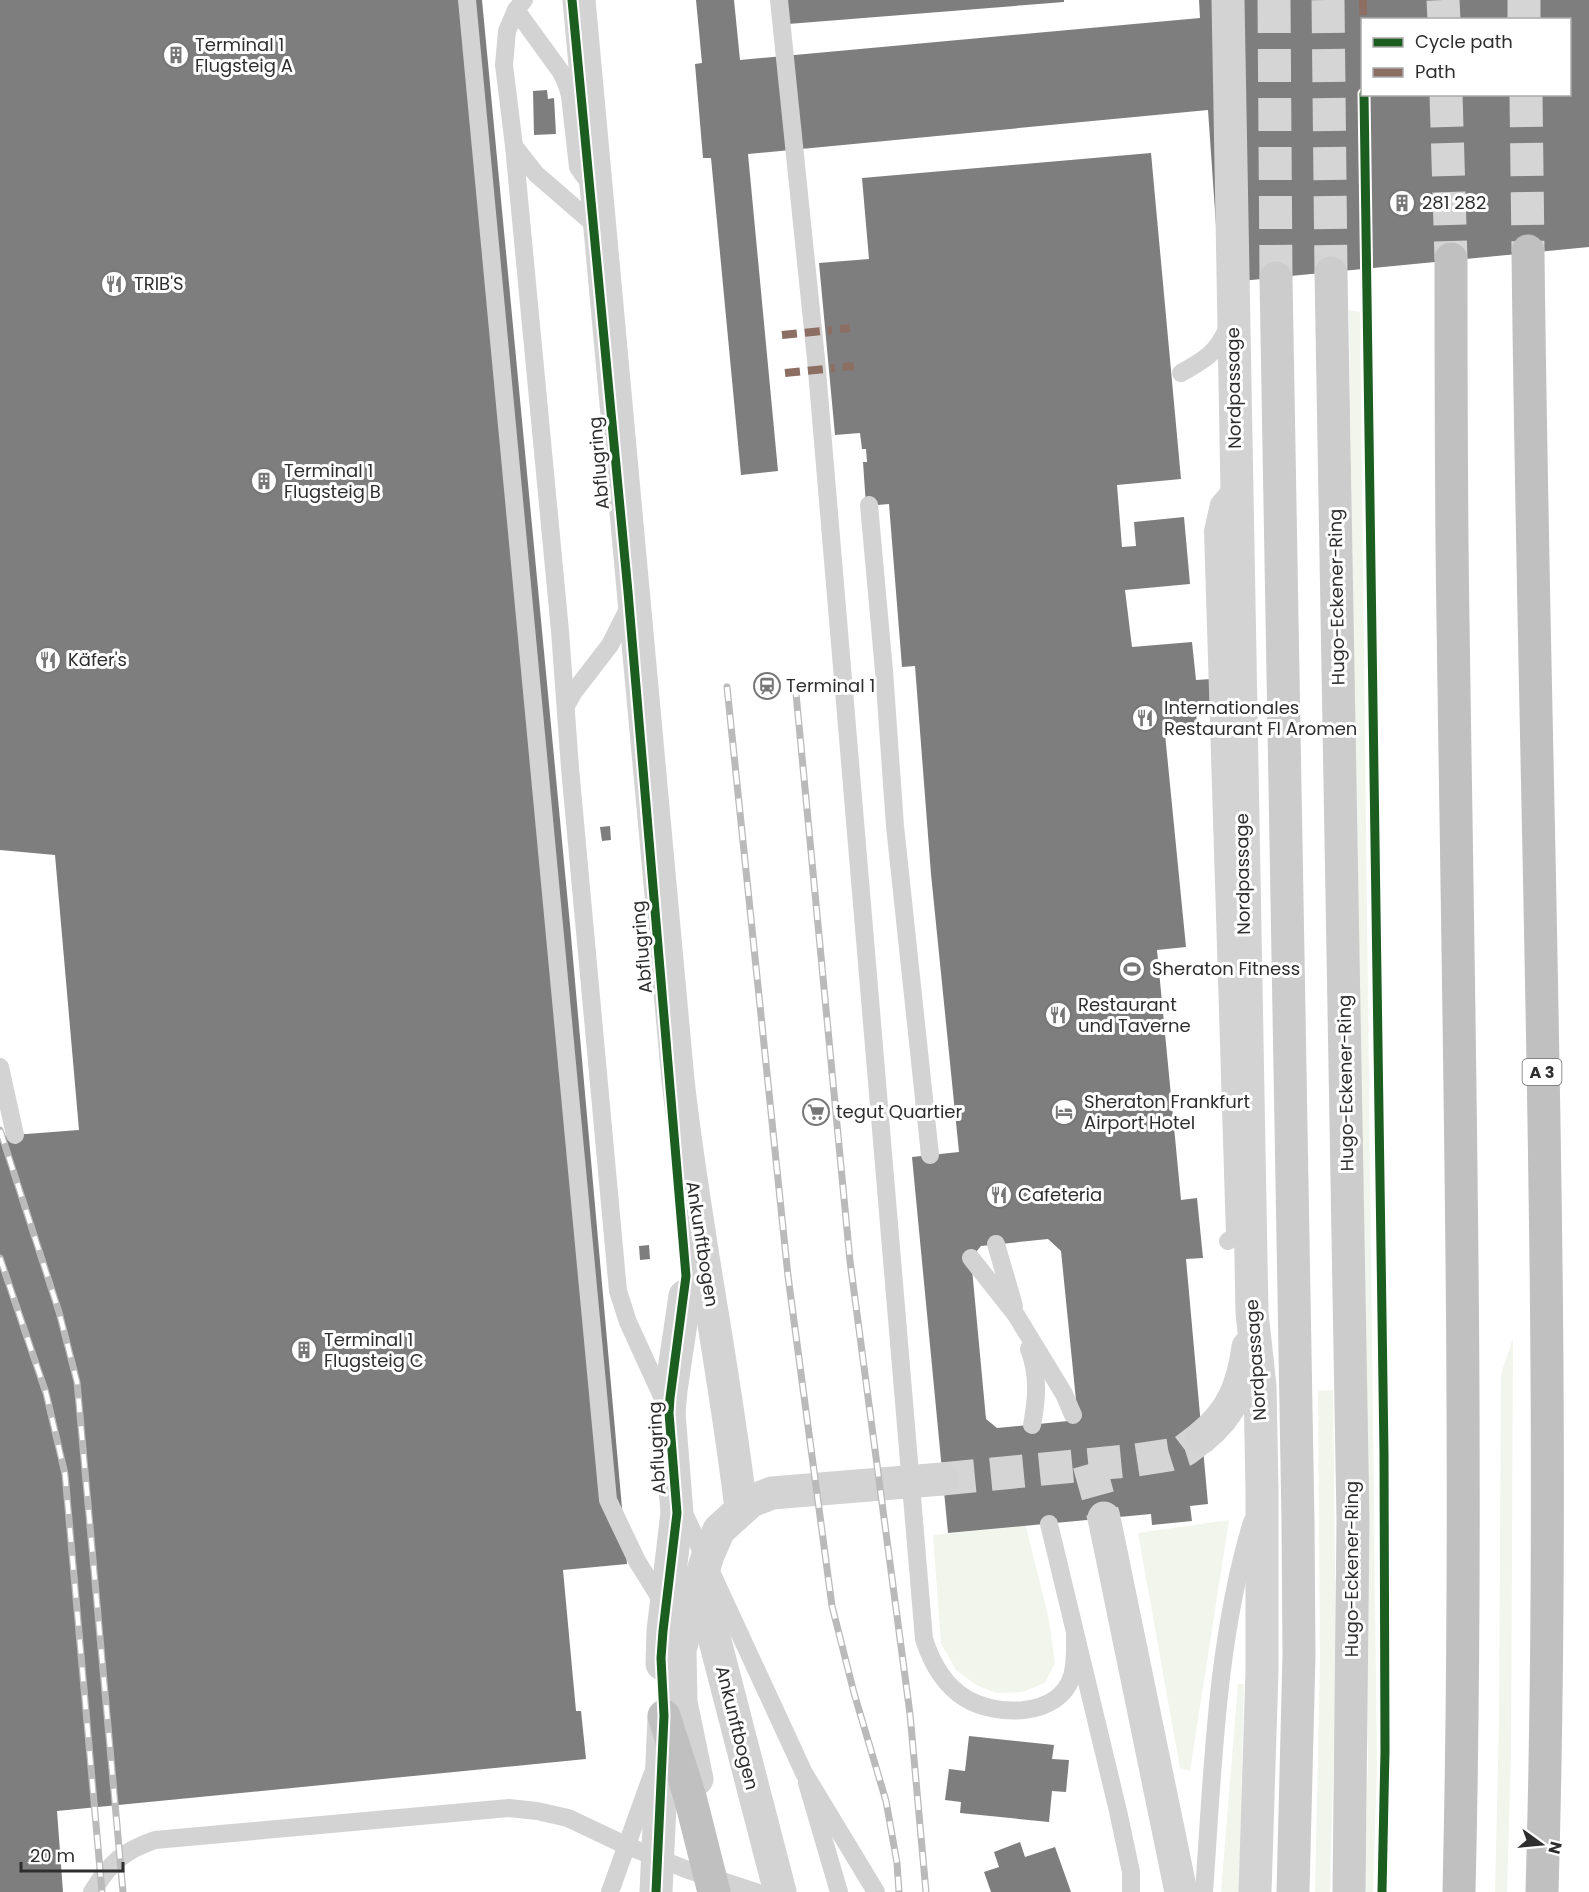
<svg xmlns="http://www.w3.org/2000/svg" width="1589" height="1892" font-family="Poppins,sans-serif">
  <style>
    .green { fill: #f1f5eb }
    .building { fill: #7e7e7e; fill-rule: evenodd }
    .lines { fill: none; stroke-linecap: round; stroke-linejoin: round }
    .street-tunnel { stroke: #d5d5d5; stroke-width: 33; stroke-dasharray: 33 16; stroke-linecap: butt }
    .secondary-tunnel { stroke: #d5d5d5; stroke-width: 33; stroke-dasharray: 33 16; stroke-linecap: butt }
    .highway-tunnel { stroke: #d5d5d5; stroke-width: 33; stroke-dasharray: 33 16; stroke-linecap: butt }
    .lane { stroke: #d3d3d3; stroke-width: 18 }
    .street { stroke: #d3d3d3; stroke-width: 33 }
    .secondary { stroke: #ccc; stroke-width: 33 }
    .highway { stroke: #c0c0c0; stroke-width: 33 }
    .rail-casing { stroke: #bababa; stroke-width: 7 }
    .rail { stroke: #fff; stroke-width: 4.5; stroke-dasharray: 14; stroke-linecap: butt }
    .lane-bridge { stroke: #d3d3d3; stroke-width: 18 }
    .street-bridge { stroke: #d3d3d3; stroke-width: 33 }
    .highway-bridge { stroke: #c0c0c0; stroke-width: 33 }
    .quiet { stroke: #8d6e63; stroke-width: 8; stroke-dasharray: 15 8; stroke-linecap: butt }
    .cycleway-casing { stroke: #fff; stroke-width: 13 }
    .cycleway { stroke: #1b5e20; stroke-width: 9 }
    .labels { text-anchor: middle; stroke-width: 6; stroke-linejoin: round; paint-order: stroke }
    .shield { fill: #fff; stroke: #6d6d6d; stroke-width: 1.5 }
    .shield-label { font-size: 16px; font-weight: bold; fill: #2e2e2e }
    .poi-label { font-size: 18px; fill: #2e2e2e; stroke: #fff; text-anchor: start }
    .street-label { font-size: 18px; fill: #2e2e2e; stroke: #fff }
  </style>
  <rect width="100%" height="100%" fill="#fff"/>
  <!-- green -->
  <g class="green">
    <path d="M 1349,310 L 1360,312 L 1377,1768 L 1373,1892 L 1364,1892 L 1368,1760 Z"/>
    <path d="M 1513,1338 L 1511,1755 L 1507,1892 L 1495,1892 L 1499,1721 L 1501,1374 Z"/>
    <path d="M 1333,1390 L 1336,1660 L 1330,1892 L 1315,1892 L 1320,1660 L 1318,1391 Z"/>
    <path d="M 1229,1520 L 1190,1771 L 1180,1768 L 1138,1533 Z"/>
    <path d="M 1026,1526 L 1049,1620 L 1055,1663 L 1045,1683 L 1022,1692 L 997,1693 L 976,1685 L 956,1670 L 941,1643 L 933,1535 Z"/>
    <path d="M 1238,1684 L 1244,1684 L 1239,1892 L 1221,1892 Z"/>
  </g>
  <!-- building -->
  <g class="building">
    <path d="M 0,0 L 482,0 L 570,925 L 627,1564 L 563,1570 L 576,1711 L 581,1711 L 586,1759 L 57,1811 L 63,1892 L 0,1892 L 0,1136 L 79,1130 L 55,855 L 0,850 Z"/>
    <path d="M 696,0 L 734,0 L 740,60 L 1200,18 L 1199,0 L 1589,0 L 1589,247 L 1220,283 L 1208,110 L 748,154 L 778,471 L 741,475 L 711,158 L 703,158 L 695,64 L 702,63 ZM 1362,20 L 1570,20 L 1570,94 L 1362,94 Z"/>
    <path d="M 786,0 L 1064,0 L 1064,2 L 788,24 Z"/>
    <path d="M 547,90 L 548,99 L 554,98 L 556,134 L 534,135 L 533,91 Z"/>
    <path d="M 1151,153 L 1181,479 L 1117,485 L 1122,547 L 1136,546 L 1134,522 L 1184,517 L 1190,584 L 1125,590 L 1132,647 L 1192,642 L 1196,680 L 1211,679 L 1214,713 L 1196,714 L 1198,728 L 1190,731 L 1165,734 L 1186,947 L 1157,950 L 1181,1200 L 1197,1198 L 1203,1258 L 1186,1259 L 1208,1504 L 1190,1506 L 1192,1521 L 1152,1525 L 1151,1514 L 948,1533 L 912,1157 L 959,1152 L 931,874 L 915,666 L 902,667 L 889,504 L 866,506 L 863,462 L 867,462 L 866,449 L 862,449 L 860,433 L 835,435 L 819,263 L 869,259 L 862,178 ZM 1048,1239 L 1061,1251 L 1077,1410 L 1068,1421 L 997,1428 L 986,1419 L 971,1258 L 981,1246 Z"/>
    <path d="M 610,826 L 611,840 L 602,841 L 600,827 Z"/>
    <path d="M 649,1245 L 650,1259 L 640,1260 L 639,1246 Z"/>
    <path d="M 969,1736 L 1054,1745 L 1052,1759 L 1069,1760 L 1066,1792 L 1052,1791 L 1049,1822 L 960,1813 L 961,1802 L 945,1800 L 949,1769 L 965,1771 Z"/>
    <path d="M 1020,1842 L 1025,1857 L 1055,1847 L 1071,1892 L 991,1892 L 984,1872 L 999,1867 L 994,1852 Z"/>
  </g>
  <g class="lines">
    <!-- street-tunnel -->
    <g class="street-tunnel">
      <path d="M 1089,1464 L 1104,1518"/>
      <path d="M 942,1479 L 1136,1460 L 1169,1455 L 1185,1450 L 1202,1437"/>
    </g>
    <!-- secondary-tunnel -->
    <g class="secondary-tunnel">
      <path d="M 1274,0 L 1276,278"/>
      <path d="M 1328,0 L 1331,273"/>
    </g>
    <!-- highway-tunnel -->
    <g class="highway-tunnel">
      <path d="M 1443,0 L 1444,20"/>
      <path d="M 1524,0 L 1524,20"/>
      <path d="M 1446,94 L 1451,259"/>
      <path d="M 1526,94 L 1528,251"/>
    </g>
    <!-- lane -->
    <g class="lane">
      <path d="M 467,0 L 608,1500 L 637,1561 L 665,1606"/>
      <path d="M 524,0 L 516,10 L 507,31 L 504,65 L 514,146 L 560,631 L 570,768 L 618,1291 L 628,1322 L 665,1403"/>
      <path d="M 779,0 L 816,359 L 924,1639 C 931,1661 944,1685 965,1698 C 996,1717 1059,1718 1072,1676 C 1076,1662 1075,1648 1075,1634"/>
      <path d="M 567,85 L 570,96 L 578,167 L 585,177"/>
      <path d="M 1181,373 C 1206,359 1217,353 1229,325"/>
      <path d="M 869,505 L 884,671 L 895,826 L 930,1155"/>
      <path d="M 0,1067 L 15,1135"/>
      <path d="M 1228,1241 L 1235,1236 L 1213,531 L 1219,504 L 1235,485"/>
      <path d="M 996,1244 L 1014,1306"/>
      <path d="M 971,1258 L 1016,1315 L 1064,1394 L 1073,1415"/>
      <path d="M 1029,1349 C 1039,1375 1037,1399 1032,1425"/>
      <path d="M 1049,1524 L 1118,1811 L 1131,1872 L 1131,1892"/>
      <path d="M 807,1783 L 839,1892"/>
      <path d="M 92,1892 C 110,1863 123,1851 155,1840 L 509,1808 L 537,1811 L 568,1818 L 625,1845 L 688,1870 L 756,1892"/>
      <path d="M 610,1892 L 652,1775"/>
      <path d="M 1204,1892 C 1213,1769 1216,1641 1252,1522"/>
    </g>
    <!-- street -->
    <g class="street">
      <path d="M 579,0 L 678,1080 C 694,1224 724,1365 741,1509"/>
      <path d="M 1228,0 L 1252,1313 L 1260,1386 L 1262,1489 L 1262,1671 L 1255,1892"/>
      <path d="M 1202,1437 C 1232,1413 1243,1385 1248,1347"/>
      <path d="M 1104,1518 L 1181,1892"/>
      <path d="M 700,1583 L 780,1892"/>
      <path d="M 662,1664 L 663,1631 L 677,1513 L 669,1413"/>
      <path d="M 697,1779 L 681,1702 L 680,1650 L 689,1616 L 708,1555 L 719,1530 L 751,1501 L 772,1493 L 942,1479"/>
    </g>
    <!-- secondary -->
    <g class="secondary">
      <path d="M 1331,273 L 1353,1520 L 1349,1892"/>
      <path d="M 1276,278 L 1298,1521 L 1299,1655 L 1293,1892"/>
    </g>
    <!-- highway -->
    <g class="highway">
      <path d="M 1528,251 C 1534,798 1558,1345 1542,1892"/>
      <path d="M 1451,259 C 1451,380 1451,500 1453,620 C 1459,1044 1469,1468 1459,1892"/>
    </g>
    <defs>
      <g id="rail">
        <path d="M 795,683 L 850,1261 L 910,1714 L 926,1892"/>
        <path d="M 727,687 L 788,1276 L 832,1606 L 854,1693 L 886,1801 L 897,1863 L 899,1892"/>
        <path d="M 0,1130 L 59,1312 L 77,1382 L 123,1892"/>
        <path d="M 0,1258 L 46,1393 L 65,1474 L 102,1892"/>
      </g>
    </defs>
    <!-- rail casing -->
    <use href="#rail" class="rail-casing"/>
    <!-- rail -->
    <use href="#rail" class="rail"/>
    <!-- lane-bridge -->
    <g class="lane-bridge">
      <path d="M 516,10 L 561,72 L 567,85"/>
      <path d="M 514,146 L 536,174 L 595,225"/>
      <path d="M 566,706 L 573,693 L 610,645 L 629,607"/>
      <path d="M 677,1498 L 804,1773 L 876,1892"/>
    </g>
    <!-- street-bridge -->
    <g class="street-bridge">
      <path d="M 669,1413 L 671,1390 L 685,1296"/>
      <path d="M 656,1892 L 664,1718"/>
    </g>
    <!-- highway-bridge -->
    <path class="highway-bridge" d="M 664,1716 L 690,1797 L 714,1892"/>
    <!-- quiet -->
    <g class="quiet">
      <path d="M 1363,0 L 1363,20"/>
      <path d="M 840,329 L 850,328"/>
      <path d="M 782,335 L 832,330"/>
      <path d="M 843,367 L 854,366"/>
      <path d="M 785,373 L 835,368"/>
    </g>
    <defs>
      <g id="cycleway">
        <path d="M 572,0 L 628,592 L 686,1276 L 670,1398 L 669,1413 L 677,1513 L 663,1631 L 661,1658 L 664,1716 L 656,1892"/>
        <path d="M 1364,94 L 1384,1453 L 1385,1751 L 1382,1892"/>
      </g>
    </defs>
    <!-- cycleway casing -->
    <use href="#cycleway" class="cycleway-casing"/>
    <!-- cycleway -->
    <use href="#cycleway" class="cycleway"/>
  </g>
  <!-- icons -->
  <defs>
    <symbol id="building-ring" viewBox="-11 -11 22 22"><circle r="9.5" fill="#fff" stroke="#777" stroke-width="1.5"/><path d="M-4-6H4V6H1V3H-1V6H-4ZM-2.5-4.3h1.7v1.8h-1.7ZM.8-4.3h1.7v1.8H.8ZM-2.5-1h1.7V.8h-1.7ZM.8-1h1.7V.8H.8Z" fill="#777"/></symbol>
    <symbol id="restaurant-ring" viewBox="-11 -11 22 22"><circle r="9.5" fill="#fff" stroke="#777" stroke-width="1.5"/><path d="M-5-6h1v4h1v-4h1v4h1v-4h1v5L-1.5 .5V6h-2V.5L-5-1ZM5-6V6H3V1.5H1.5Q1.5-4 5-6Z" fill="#777"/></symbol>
    <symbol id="station-ring" viewBox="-11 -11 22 22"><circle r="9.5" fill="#fff" stroke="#777" stroke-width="1.5"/><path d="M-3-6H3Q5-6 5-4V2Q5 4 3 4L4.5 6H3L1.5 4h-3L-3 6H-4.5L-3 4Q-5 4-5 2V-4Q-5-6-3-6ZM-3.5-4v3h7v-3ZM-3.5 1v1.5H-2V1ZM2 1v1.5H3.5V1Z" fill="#777"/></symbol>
    <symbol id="stadium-ring" viewBox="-11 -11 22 22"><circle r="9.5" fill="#fff" stroke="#777" stroke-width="1.5"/><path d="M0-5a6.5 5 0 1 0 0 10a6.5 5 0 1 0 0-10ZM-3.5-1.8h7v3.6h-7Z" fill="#777"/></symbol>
    <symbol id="supermarket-ring" viewBox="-11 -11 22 22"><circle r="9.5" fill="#fff" stroke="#777" stroke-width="1.5"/><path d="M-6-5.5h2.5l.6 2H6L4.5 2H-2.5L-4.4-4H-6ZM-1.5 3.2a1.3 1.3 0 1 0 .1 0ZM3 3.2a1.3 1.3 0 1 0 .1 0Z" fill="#777"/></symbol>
    <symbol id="hotel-ring" viewBox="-11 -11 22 22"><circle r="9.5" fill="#fff" stroke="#777" stroke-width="1.5"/><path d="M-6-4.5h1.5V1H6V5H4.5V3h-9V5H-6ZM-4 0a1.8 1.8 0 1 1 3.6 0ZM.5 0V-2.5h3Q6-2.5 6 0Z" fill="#777"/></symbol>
  </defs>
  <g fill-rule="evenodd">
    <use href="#building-ring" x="161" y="40" width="30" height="30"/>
    <use href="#building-ring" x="1387" y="188" width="30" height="30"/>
    <use href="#restaurant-ring" x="99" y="269" width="30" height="30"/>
    <use href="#building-ring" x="249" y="466" width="30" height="30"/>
    <use href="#restaurant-ring" x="33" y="645" width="30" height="30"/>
    <use href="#station-ring" x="752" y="671" width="30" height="30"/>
    <use href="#restaurant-ring" x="1130" y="703" width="30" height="30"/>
    <use href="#stadium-ring" x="1117" y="954" width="30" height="30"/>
    <use href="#restaurant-ring" x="1043" y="1000" width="30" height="30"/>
    <use href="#supermarket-ring" x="801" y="1097" width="30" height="30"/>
    <use href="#hotel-ring" x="1049" y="1097" width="30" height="30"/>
    <use href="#restaurant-ring" x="984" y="1180" width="30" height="30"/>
    <use href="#building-ring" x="289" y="1335" width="30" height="30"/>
  </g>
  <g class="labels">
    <!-- shield labels -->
    <rect class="shield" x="1522.5" y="1059" width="39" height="26" rx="4.5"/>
    <g class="shield-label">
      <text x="1542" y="1078">A 3</text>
    </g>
    <!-- poi labels -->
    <g class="poi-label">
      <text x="195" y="51">Terminal 1<tspan x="195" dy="21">Flugsteig A</tspan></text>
      <text x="1422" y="209">281 282</text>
      <text x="134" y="290">TRIB'S</text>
      <text x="284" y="477">Terminal 1<tspan x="284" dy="21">Flugsteig B</tspan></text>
      <text x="68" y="666">Käfer's</text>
      <text x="786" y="692">Terminal 1</text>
      <text x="1164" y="714">Internationales<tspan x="1164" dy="21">Restaurant Fl Aromen</tspan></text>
      <text x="1152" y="975">Sheraton Fitness</text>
      <text x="1078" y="1011">Restaurant<tspan x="1078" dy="21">und Taverne</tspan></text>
      <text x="1084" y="1108">Sheraton Frankfurt<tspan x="1084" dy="21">Airport Hotel</tspan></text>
      <text x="836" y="1118">tegut Quartier</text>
      <text x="1018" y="1201">Cafeteria</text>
      <text x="324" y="1346">Terminal 1<tspan x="324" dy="21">Flugsteig C</tspan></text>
    </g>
    <!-- street labels -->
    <g class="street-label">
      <text transform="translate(1234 388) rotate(-91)" y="6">Nordpassage</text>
      <text transform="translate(599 463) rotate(-95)" y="6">Abflugring</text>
      <text transform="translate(1337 597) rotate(-91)" y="6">Hugo-Eckener-Ring</text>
      <text transform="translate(1243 874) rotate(-91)" y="6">Nordpassage</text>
      <text transform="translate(642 947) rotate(-95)" y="6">Abflugring</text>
      <text transform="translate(1346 1083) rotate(-91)" y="6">Hugo-Eckener-Ring</text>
      <text transform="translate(702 1244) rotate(81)" y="6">Ankunftbogen</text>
      <text transform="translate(1256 1360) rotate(-94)" y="6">Nordpassage</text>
      <text transform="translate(657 1448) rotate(-93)" y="6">Abflugring</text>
      <text transform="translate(1352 1569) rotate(-90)" y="6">Hugo-Eckener-Ring</text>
      <text transform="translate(737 1728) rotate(76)" y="6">Ankunftbogen</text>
    </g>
  </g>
  <!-- legend -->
  <rect x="1361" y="18" width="210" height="78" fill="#ffffff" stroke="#ababab" stroke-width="1.5"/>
  <rect x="1373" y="38" width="30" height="9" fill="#1b5e20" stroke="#ababab" stroke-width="1.5"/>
  <text x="1415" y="48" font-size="18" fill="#2e2e2e">Cycle path</text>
  <rect x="1373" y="68" width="30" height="9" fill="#8d6e63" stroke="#ababab" stroke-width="1.5"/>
  <text x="1415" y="78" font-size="18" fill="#2e2e2e">Path</text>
  <!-- north arrow -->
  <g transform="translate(1541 1844) rotate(105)" stroke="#ffffff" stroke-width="4.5" paint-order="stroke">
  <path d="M0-4.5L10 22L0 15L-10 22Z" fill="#2e2e2e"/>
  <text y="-9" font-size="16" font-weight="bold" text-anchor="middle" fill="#2e2e2e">N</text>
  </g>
  <!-- scale -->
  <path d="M21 1862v9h102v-9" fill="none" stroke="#2e2e2e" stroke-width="3"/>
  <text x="30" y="1862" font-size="18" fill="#2e2e2e" stroke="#ffffff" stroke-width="4.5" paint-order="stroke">20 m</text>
</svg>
